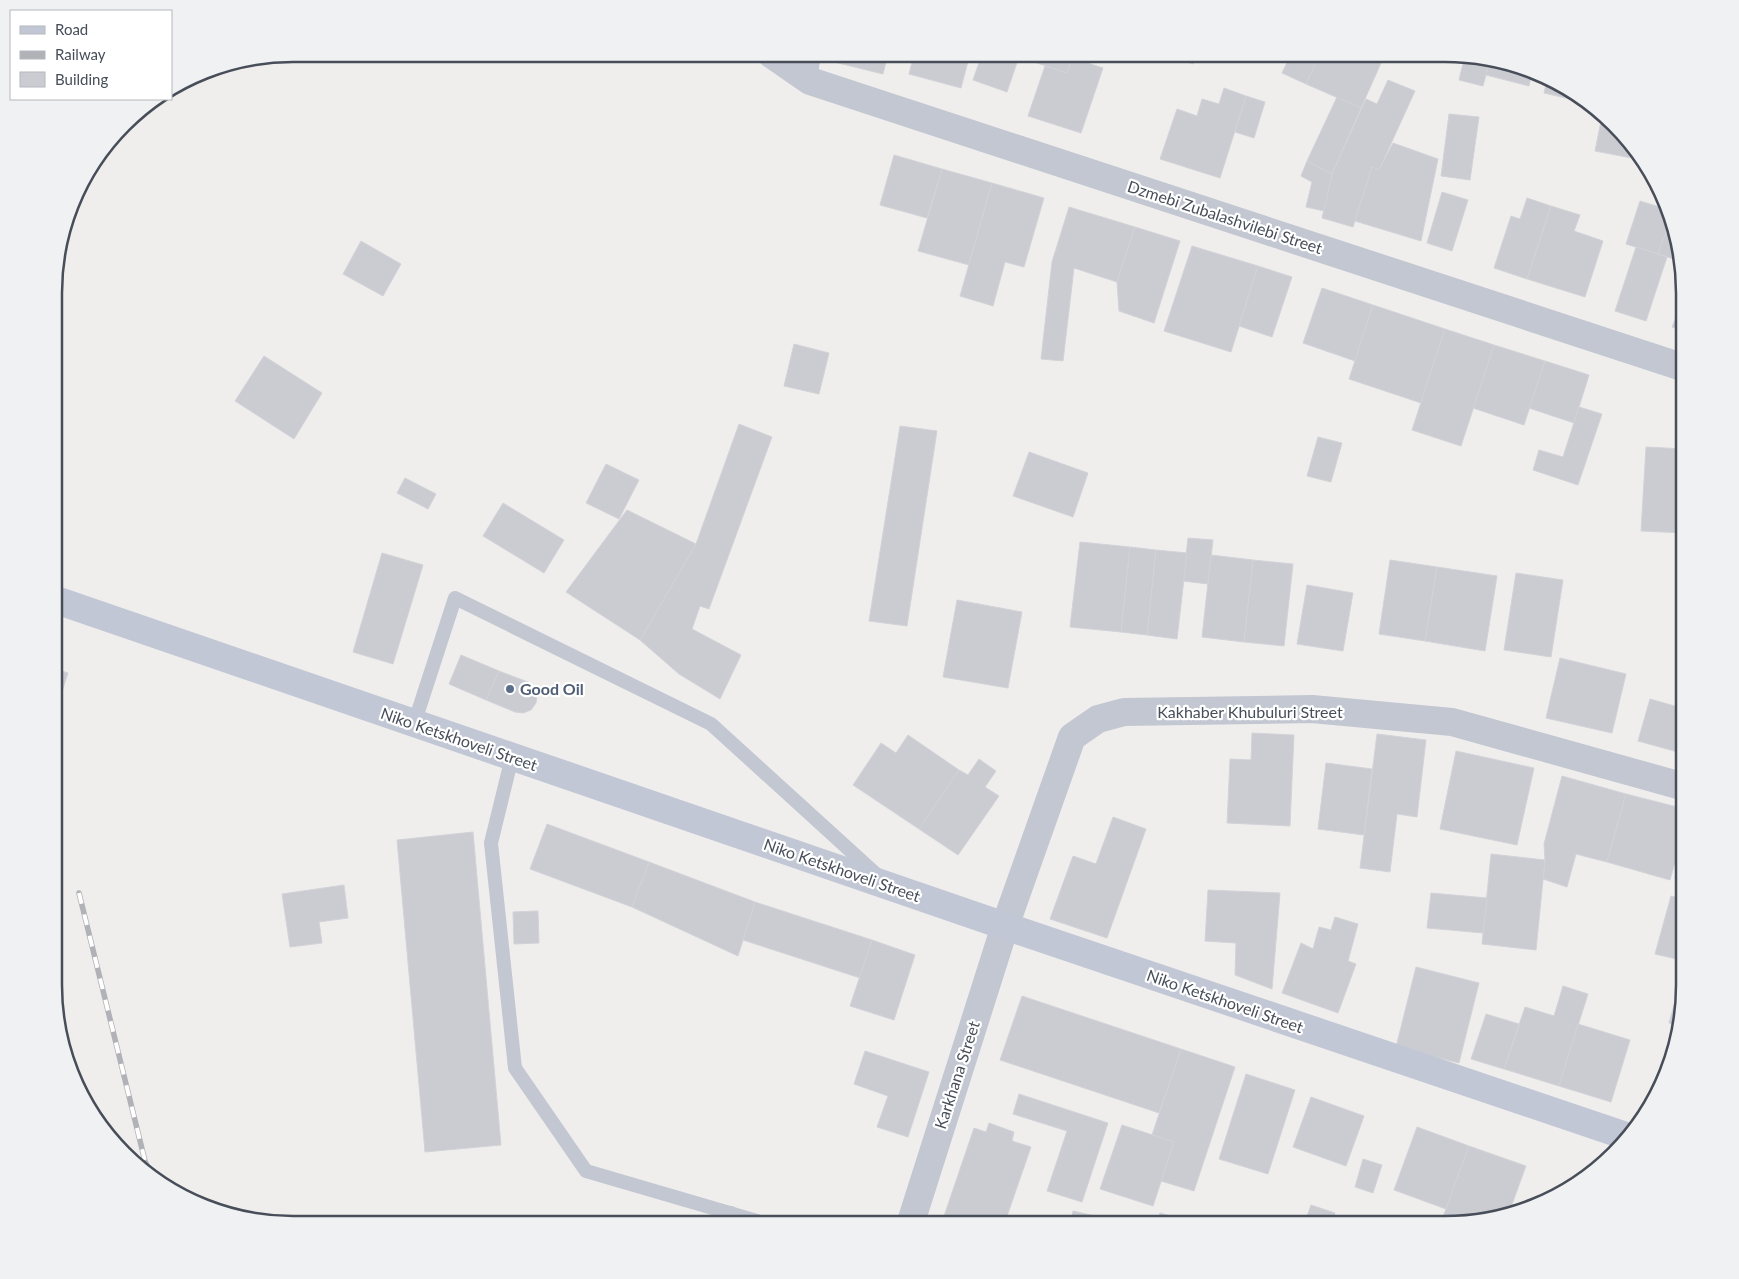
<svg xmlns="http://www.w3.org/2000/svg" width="1739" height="1279" font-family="Lato,sans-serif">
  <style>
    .building { fill: #cbccd2; stroke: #d2d3d8 }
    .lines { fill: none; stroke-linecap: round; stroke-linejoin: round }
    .service { stroke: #c2c7d1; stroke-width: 14 }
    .minor { stroke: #c2c7d1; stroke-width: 28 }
    .secondary { stroke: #c2c7d5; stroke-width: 28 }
    .rail-casing { stroke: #b0b2b7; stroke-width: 5.5 }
    .rail { stroke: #fff; stroke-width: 4; stroke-dasharray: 11; stroke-linecap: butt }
    .service-dot { fill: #5c6f8a; stroke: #fff; stroke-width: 2 }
    .labels { text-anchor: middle; stroke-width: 4.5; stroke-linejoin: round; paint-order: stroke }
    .street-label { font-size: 16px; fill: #474e59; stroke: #fff }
    .service-label { font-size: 16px; font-weight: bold; fill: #4e5e75; stroke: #fff; text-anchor: start }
    .rim { fill: none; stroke: #474e59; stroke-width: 2.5 }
  </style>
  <rect width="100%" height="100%" fill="#f0eeed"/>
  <!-- building -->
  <g class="building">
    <path d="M 827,54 L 888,54 L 883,74 L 826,60 Z"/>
    <path d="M 914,54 L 970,54 L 961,88 L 909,74 Z"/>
    <path d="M 982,54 L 1020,54 L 1007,92 L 973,80 Z"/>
    <path d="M 1020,54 L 1073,54 L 1067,73 L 1019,57 Z"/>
    <path d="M 1167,54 L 1197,54 L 1193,64 Z"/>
    <path d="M 1291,54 L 1320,54 L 1306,84 L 1282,73 Z"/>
    <path d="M 1320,54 L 1385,54 L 1361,108 L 1306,84 Z"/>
    <path d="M 1465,55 L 1490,60 L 1483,86 L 1459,80 Z"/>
    <path d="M 1072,58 L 1103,68 L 1081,133 L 1028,116 L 1045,66 L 1067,73 Z"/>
    <path d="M 1490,60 L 1523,67 L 1532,72 L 1529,86 L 1486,75 Z"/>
    <path d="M 1388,80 L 1415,91 L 1379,170 L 1372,167 L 1353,227 L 1322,218 L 1332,174 L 1366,99 L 1377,104 Z"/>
    <path d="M 1547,80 L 1592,103 L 1592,104 L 1544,93 Z"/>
    <path d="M 1224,88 L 1246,96 L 1220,178 L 1160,159 L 1177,109 L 1197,116 L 1202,99 L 1219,104 Z"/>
    <path d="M 1246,96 L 1265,102 L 1254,138 L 1235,132 Z"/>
    <path d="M 1337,97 L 1361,108 L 1332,174 L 1307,161 Z"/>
    <path d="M 1449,114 L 1479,117 L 1470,180 L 1441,176 Z"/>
    <path d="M 1602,116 L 1637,159 L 1595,151 Z"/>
    <path d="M 1393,143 L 1438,159 L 1421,241 L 1355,221 L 1372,167 L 1379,170 Z"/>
    <path d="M 894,155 L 942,169 L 927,218 L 880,205 Z"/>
    <path d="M 1307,161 L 1332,174 L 1324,211 L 1306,207 L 1312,182 L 1301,176 Z"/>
    <path d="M 942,169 L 992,183 L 969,265 L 918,251 Z"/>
    <path d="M 992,183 L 1044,198 L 1024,267 L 1005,262 L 993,306 L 960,296 Z"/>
    <path d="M 1442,192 L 1468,200 L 1452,251 L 1427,243 Z"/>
    <path d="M 1527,198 L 1551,206 L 1527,279 L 1494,268 L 1511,216 L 1520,219 Z"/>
    <path d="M 1640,201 L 1666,209 L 1670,221 L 1658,254 L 1626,244 Z"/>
    <path d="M 1551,206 L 1580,215 L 1574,231 L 1603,241 L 1585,297 L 1527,279 Z"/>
    <path d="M 1069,207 L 1135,227 L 1117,282 L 1074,268 L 1063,361 L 1041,359 L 1052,262 Z"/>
    <path d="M 1670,221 L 1680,261 L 1658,254 Z"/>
    <path d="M 1135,227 L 1180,241 L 1154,323 L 1119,311 L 1117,282 Z"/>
    <path d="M 361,241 L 401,264 L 383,296 L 343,274 Z"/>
    <path d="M 1192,246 L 1258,266 L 1231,352 L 1164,331 Z"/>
    <path d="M 1636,247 L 1667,257 L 1646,321 L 1615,311 Z"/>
    <path d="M 1258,266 L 1292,277 L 1272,337 L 1239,326 Z"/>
    <path d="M 1322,288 L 1373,305 L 1355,361 L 1303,343 Z"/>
    <path d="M 1685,295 L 1685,332 L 1672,327 Z"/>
    <path d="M 1373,305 L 1445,329 L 1421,403 L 1349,379 Z"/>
    <path d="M 1445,329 L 1494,345 L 1461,446 L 1412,430 Z"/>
    <path d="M 794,344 L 829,353 L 819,394 L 784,386 Z"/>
    <path d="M 1494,345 L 1545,361 L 1524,425 L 1473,408 Z"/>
    <path d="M 264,356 L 322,393 L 294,439 L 235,401 Z"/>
    <path d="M 1545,361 L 1589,375 L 1574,423 L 1529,408 Z"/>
    <path d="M 1579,407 L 1602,414 L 1578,485 L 1533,470 L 1539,450 L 1563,457 Z"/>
    <path d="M 739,424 L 772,437 L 709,609 L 700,606 L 692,629 L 741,655 L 720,699 L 679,674 L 640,640 L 696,544 Z"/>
    <path d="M 900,426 L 937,431 L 907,626 L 869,621 Z"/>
    <path d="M 1318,437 L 1342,443 L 1331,482 L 1307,476 Z"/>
    <path d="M 1646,447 L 1685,449 L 1685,533 L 1641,531 Z"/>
    <path d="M 1029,452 L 1088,473 L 1073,517 L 1013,496 Z"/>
    <path d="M 606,464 L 639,480 L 619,519 L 586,503 Z"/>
    <path d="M 405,478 L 436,494 L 428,509 L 397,493 Z"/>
    <path d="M 503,503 L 564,540 L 544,573 L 483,536 Z"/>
    <path d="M 627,510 L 696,544 L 640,640 L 566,592 Z"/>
    <path d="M 1188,538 L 1213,540 L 1208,584 L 1183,581 Z"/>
    <path d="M 1080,542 L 1130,547 L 1121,632 L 1070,627 Z"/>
    <path d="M 1130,547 L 1156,550 L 1147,635 L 1121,632 Z"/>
    <path d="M 1156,550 L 1187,553 L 1177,639 L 1147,635 Z"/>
    <path d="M 382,553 L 423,565 L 393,664 L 353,652 Z"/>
    <path d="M 1211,555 L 1253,560 L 1244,642 L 1202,637 Z"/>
    <path d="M 1253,560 L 1293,564 L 1284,646 L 1244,642 Z"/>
    <path d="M 1390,560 L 1437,567 L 1425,641 L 1379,634 Z"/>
    <path d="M 1437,567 L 1497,576 L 1485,651 L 1425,641 Z"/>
    <path d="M 1516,573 L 1563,580 L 1551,657 L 1504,650 Z"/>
    <path d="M 1307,585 L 1353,593 L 1343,651 L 1297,644 Z"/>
    <path d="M 957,600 L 1022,612 L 1008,688 L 943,677 Z"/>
    <path d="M 461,655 L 499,671 L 486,700 L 449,684 Z"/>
    <path d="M 1560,658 L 1626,674 L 1612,733 L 1546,718 Z"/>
    <path d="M 56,669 L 68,673 L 56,710 Z"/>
    <path d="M 499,671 L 528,682 L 534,688 L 537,695 L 536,703 L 531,710 L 523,713 L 515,712 L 486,700 Z"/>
    <path d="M 1650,699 L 1685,709 L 1685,754 L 1638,741 Z"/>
    <path d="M 1252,733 L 1294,735 L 1290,826 L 1227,823 L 1230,759 L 1251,760 Z"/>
    <path d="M 1377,734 L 1426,740 L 1417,817 L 1397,814 L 1390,872 L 1360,868 Z"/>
    <path d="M 908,735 L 959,770 L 919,829 L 853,785 L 881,743 L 896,753 Z"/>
    <path d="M 1456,751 L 1534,768 L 1517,845 L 1440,829 Z"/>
    <path d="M 979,759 L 996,771 L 985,787 L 999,796 L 958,855 L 919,829 L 959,770 L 968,775 Z"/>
    <path d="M 1326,763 L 1372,769 L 1364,835 L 1318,829 Z"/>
    <path d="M 1562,776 L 1626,794 L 1607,862 L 1576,854 L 1567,887 L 1543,879 L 1545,860 L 1544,844 Z"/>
    <path d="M 1626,794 L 1685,809 L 1685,827 L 1670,880 L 1607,862 Z"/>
    <path d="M 1113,817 L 1146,829 L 1107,938 L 1050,919 L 1073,856 L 1096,864 Z"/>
    <path d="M 547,824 L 649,862 L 632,907 L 530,869 Z"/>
    <path d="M 473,832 L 501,1145 L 425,1152 L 397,840 Z"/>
    <path d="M 1491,854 L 1545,860 L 1536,950 L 1482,944 Z"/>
    <path d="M 649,862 L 755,902 L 738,956 L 632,907 Z"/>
    <path d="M 344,885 L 348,918 L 319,922 L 322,943 L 290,947 L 282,894 Z"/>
    <path d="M 1208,890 L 1280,893 L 1272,989 L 1235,975 L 1236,943 L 1205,941 Z"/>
    <path d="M 1431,893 L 1487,898 L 1483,933 L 1427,928 Z"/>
    <path d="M 1671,896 L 1685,900 L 1685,961 L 1655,954 Z"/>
    <path d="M 755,902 L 872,940 L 860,978 L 743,940 Z"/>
    <path d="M 538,911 L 539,943 L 514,944 L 513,912 Z"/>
    <path d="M 1335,917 L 1358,924 L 1348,961 L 1356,964 L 1338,1013 L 1282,993 L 1301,943 L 1313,949 L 1319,927 L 1331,930 Z"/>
    <path d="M 872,940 L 915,955 L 894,1020 L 850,1006 Z"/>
    <path d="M 1685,966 L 1685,1001 L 1680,1025 L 1669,1023 Z"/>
    <path d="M 1416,967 L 1479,983 L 1459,1063 L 1396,1047 Z"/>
    <path d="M 1563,986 L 1588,994 L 1559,1086 L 1504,1069 L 1525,1007 L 1554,1016 Z"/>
    <path d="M 1022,996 L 1181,1049 L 1159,1113 L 1000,1060 Z"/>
    <path d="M 1486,1014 L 1519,1024 L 1504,1069 L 1471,1059 Z"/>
    <path d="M 1578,1024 L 1630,1040 L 1611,1102 L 1559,1086 Z"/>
    <path d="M 1181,1049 L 1235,1067 L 1194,1191 L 1161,1181 L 1174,1142 L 1152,1135 Z"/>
    <path d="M 865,1051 L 929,1072 L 908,1137 L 877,1127 L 888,1096 L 854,1084 Z"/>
    <path d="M 1246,1074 L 1295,1090 L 1268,1174 L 1219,1159 Z"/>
    <path d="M 1019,1094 L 1108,1123 L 1082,1202 L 1047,1191 L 1067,1131 L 1013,1114 Z"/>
    <path d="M 1311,1097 L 1364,1116 L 1346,1166 L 1293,1147 Z"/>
    <path d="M 989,1123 L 1014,1132 L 1012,1141 L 1031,1147 L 1004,1225 L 941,1225 L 974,1128 L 986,1132 Z"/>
    <path d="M 1122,1125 L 1174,1142 L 1153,1206 L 1100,1189 Z"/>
    <path d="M 1417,1127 L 1469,1146 L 1446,1209 L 1394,1190 Z"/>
    <path d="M 1469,1146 L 1526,1166 L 1510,1210 L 1474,1219 L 1469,1217 L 1468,1220 L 1440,1225 Z"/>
    <path d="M 1363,1159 L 1382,1165 L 1373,1193 L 1355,1187 Z"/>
    <path d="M 1311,1205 L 1335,1213 L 1331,1225 L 1304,1225 Z"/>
    <path d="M 1073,1211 L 1104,1218 L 1102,1225 L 1070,1225 Z"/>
    <path d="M 1160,1213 L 1174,1217 L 1171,1225 L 1156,1225 Z"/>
    <path d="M 1174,1217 L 1198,1225 L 1171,1225 Z"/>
    <path d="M 1277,1219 L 1298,1225 L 1275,1225 Z"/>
    <path d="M 1139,1220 L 1156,1225 L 1138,1225 Z"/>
  </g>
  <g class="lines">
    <!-- service -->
    <g class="service">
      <path d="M 810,81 L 814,54"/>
      <path d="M 414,724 L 455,598 L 711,724 L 877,875"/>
      <path d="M 512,757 L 491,843 L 515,1068 L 586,1171 L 771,1225"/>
      <path d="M 725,1225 L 731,1213"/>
    </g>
    <!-- minor -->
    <g class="minor">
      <path d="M 771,54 L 810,81 L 1685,368"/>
      <path d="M 910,1225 L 1005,926 L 1072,737 L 1098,719 L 1124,712 L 1312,709 L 1452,722 L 1685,787"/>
    </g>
    <!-- secondary -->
    <path class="secondary" d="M 56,600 L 1005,926 L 1629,1137"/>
    <defs>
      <path id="rail" d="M 79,893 L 145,1161 L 153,1179"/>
    </defs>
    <!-- rail casing -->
    <use href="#rail" class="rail-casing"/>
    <!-- rail -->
    <use href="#rail" class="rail"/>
  </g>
  <!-- markers -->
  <circle class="service-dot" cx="510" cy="689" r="5"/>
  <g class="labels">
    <!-- street labels -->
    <g class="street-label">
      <text transform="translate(1225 217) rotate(18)" y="6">Dzmebi Zubalashvilebi Street</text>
      <text x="1250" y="718">Kakhaber Khubuluri Street</text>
      <text transform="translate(459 739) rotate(19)" y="6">Niko Ketskhoveli Street</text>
      <text transform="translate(842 870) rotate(19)" y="6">Niko Ketskhoveli Street</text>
      <text transform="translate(1225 1001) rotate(19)" y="6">Niko Ketskhoveli Street</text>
      <text transform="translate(957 1075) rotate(-72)" y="6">Karkhana Street</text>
    </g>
    <!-- service labels -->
    <g class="service-label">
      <text x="520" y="695">Good Oil</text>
    </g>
  </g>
  <!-- crop -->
  <path d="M0 0H1739V1279H0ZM293 62H1445A231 231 0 0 1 1676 293V985A231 231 0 0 1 1445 1216H293A231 231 0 0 1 62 985V293A231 231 0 0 1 293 62Z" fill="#f0f1f2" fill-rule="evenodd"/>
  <path class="rim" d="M293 62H1445A231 231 0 0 1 1676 293V985A231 231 0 0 1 1445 1216H293A231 231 0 0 1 62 985V293A231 231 0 0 1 293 62Z"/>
  <!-- legend -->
  <rect x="10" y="10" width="162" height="90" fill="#ffffff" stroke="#b5b8bd"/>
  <rect x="20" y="26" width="25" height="8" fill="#c2c7d5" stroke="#b5b8bd"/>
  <text x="55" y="35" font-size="15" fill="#474e59">Road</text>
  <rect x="20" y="51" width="25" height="8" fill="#b0b2b7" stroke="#b5b8bd"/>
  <text x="55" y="60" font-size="15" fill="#474e59">Railway</text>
  <rect x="20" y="72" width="25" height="15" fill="#cbccd2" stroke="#b5b8bd"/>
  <text x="55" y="85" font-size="15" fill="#474e59">Building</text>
</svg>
